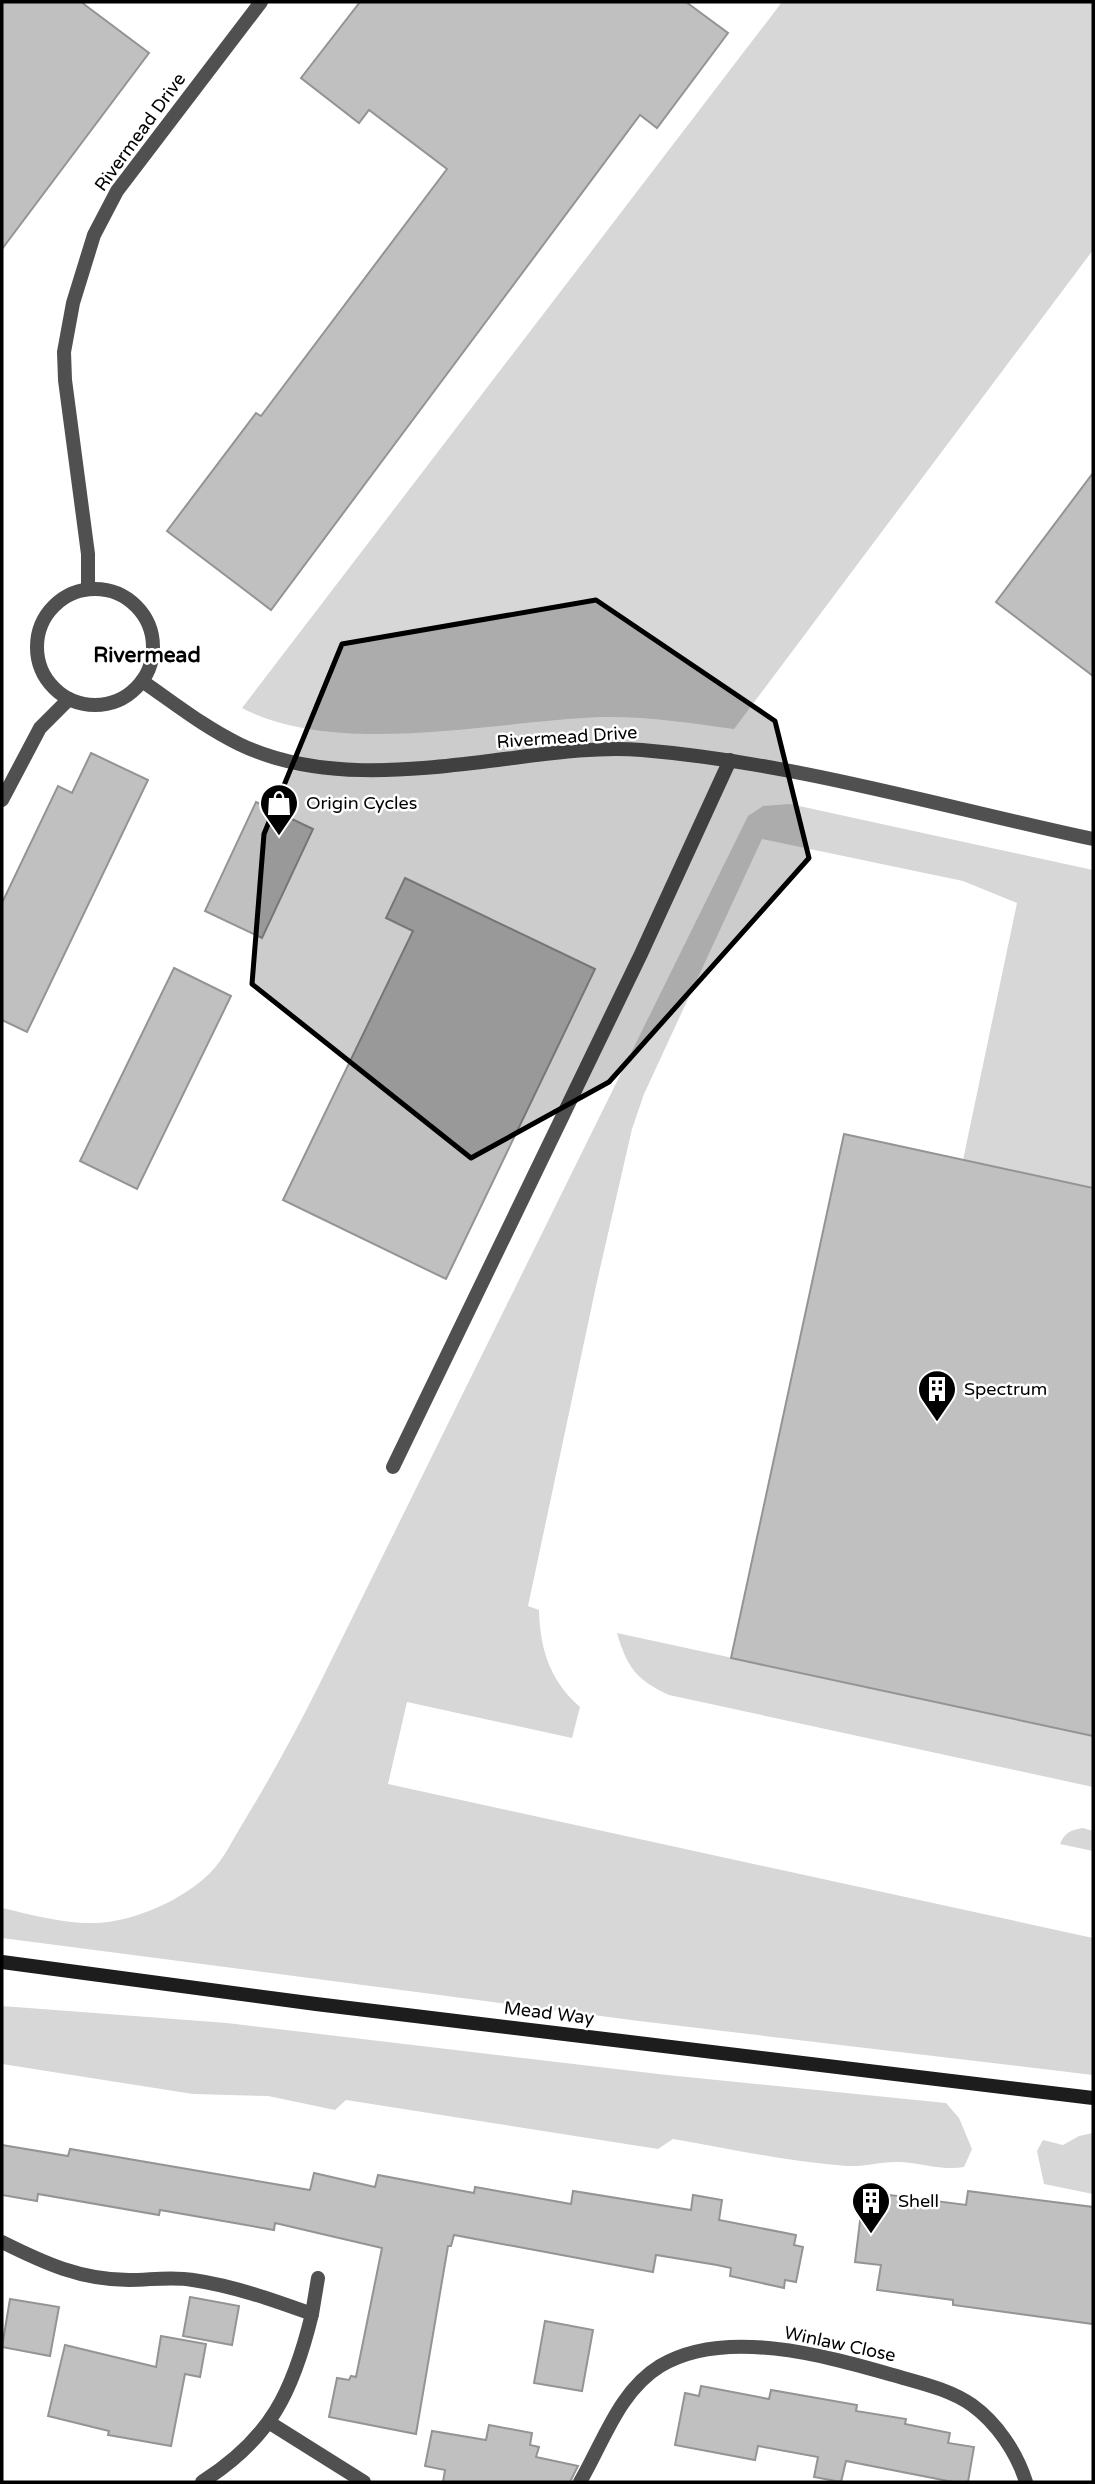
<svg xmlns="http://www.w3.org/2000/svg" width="1095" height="2484" font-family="'Varela Round',sans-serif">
	<rect width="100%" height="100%" fill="#fff"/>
	<g fill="#d7d7d7">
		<path d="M 782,2 L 1093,2 L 1093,250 L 734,729 C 690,723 646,716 601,717 C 495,721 337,758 242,708 Z"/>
		<path d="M 790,804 L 1093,870 L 1093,1188 L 963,1160 L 1017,903 L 963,881 L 762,839 L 644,1094 L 632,1129 L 596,1286 L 528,1606 L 539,1610 C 540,1649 550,1681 580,1707 L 572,1738 L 407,1702 L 388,1784 L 1093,1938 L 1093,2075 L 639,2021 L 2,1938 L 2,1908 C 33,1915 64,1924 96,1923 C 136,1921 183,1900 211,1872 C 224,1859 233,1839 243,1823 C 271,1777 296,1731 320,1683 L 748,816 L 763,806 Z"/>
		<path d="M 617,1633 L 1093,1736 L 1093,1787 L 669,1695 C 636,1680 627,1667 617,1633 Z"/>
		<path d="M 1083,1828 L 1093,1831 L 1093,1851 L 1060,1844 C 1065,1832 1071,1830 1083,1828 Z"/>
		<path d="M 2,2006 L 227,2023 L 667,2075 L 946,2103 L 959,2118 L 972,2149 L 964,2167 C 944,2171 921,2163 900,2162 C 882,2161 865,2167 847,2166 C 789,2162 731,2149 673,2139 L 658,2149 L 346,2100 L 335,2110 L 268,2096 L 193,2094 L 2,2064 Z"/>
		<polygon points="1093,2133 1093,2194 1044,2184 1037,2151 1043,2140 1063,2145 1079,2136"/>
	</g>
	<g fill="#c0c0c0" stroke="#949494" stroke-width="2">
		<polygon points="2,2 81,2 149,53 2,249"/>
		<polygon points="360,2 686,2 728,33 657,128 640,115 271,610 167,531 256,413 261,416 447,169 369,110 359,123 301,78"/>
		<polygon points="1093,473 1093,676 996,602"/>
		<polygon points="91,753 148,780 27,1032 2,1020 2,903 58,786 72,793"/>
		<polygon points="256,802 313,829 262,938 205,911"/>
		<polygon points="405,878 595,969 446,1279 283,1200 413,931 386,918"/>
		<polygon points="174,968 231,996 137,1189 80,1161"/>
		<polygon points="844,1134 1093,1188 1093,1736 731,1658"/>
		<polygon points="2,2145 68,2156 70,2149 310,2190 314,2173 375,2187 378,2175 474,2193 475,2187 571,2204 573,2191 691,2210 693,2195 722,2200 719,2220 796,2235 794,2245 803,2247 796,2282 785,2280 784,2288 730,2276 731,2268 717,2265 656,2255 653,2272 454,2235 451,2246 448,2246 416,2434 329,2417 337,2378 349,2380 351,2376 356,2377 382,2248 275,2223 274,2230 160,2210 159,2215 38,2194 37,2201 2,2195"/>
		<polygon points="968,2191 1093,2207 1093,2324 953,2305 953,2300 877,2290 881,2265 855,2262 862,2205 888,2208 890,2195 966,2205"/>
		<polygon points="190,2297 239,2306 232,2345 183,2336"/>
		<polygon points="10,2299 59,2307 50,2356 2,2347"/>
		<polygon points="545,2321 593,2330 582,2391 534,2383"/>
		<polygon points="161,2336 206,2344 200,2377 185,2374 171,2446 108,2435 109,2431 48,2416 65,2345 156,2367"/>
		<polygon points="701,2386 769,2399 771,2390 857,2405 856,2411 906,2419 905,2424 950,2433 948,2443 974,2447 968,2482 953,2482 846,2461 841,2482 814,2477 818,2457 758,2446 755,2460 675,2445 685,2393 699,2396"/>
		<polygon points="489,2425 532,2433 530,2445 539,2447 536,2457 578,2466 570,2482 443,2482 445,2470 425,2466 432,2431 486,2440"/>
	</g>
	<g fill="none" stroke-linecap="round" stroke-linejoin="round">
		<g stroke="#505050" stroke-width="14">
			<polyline points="88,589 88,554 65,380 64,352 73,303 94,235 117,191 261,2"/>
			<circle cx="95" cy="647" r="58"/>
			<path d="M 142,681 C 174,703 204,727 239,744 C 315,781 408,771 489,761 C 539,755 592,746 642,750 C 796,763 943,807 1093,839"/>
			<polyline points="2,800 40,728 69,699"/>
			<polyline points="393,1467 641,954 730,760"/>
			<path d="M 2,2242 C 44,2263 81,2280 129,2280 C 150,2280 172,2276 193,2280 C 234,2286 273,2300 312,2314 C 293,2392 271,2438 202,2482"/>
			<polyline points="312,2314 318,2278"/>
			<polyline points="270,2423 364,2482"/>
			<path d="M 580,2482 C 603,2443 619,2391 660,2366 C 725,2327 826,2356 893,2375 C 920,2383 949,2389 972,2405 C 997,2423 1017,2453 1026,2482"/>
		</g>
		<polyline stroke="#1d1d1d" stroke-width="14" points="2,1962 316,2004 1093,2098"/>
	</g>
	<path fill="#000" fill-opacity="0.2" stroke="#000" stroke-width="5" stroke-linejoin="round" d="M 596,600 L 775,721 L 809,858 L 609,1082 L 471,1158 L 252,984 L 264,834 L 342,644 Z"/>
	<defs>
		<symbol id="shop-pin" viewBox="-11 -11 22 30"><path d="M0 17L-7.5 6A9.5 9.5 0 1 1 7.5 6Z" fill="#000" stroke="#fff"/><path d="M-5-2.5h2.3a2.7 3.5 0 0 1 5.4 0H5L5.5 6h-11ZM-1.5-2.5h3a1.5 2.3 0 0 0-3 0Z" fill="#fff"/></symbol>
		<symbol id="building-pin" viewBox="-11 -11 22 30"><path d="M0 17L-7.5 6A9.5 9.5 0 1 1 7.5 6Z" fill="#000" stroke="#fff"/><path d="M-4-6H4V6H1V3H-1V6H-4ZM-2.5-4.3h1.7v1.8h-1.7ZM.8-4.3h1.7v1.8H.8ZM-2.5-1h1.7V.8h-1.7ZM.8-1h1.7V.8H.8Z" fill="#fff"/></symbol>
	</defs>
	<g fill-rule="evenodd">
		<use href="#shop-pin" x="257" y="781" width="44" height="60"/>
		<use href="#building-pin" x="915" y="1367" width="44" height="60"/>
		<use href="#building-pin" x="849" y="2179" width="44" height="60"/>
	</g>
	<g text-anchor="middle" stroke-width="5" stroke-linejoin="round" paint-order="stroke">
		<g font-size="18" fill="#000" stroke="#fff">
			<text transform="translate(140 132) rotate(-54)" y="6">Rivermead Drive</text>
			<text transform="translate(567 737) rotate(-4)" y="6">Rivermead Drive</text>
			<text transform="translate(549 2013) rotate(7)" y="6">Mead Way</text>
			<text transform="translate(840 2344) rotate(12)" y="6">Winlaw Close</text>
		</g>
		<g font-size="18" fill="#000" stroke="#fff" text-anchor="start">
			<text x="306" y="809">Origin Cycles</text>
			<text x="964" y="1395">Spectrum</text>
			<text x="898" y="2207">Shell</text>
		</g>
		<g font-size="21" font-weight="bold" fill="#000" stroke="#fff">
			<text x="147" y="662">Rivermead</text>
		</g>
	</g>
	<rect width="1095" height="2484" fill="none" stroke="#000000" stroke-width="7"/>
</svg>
